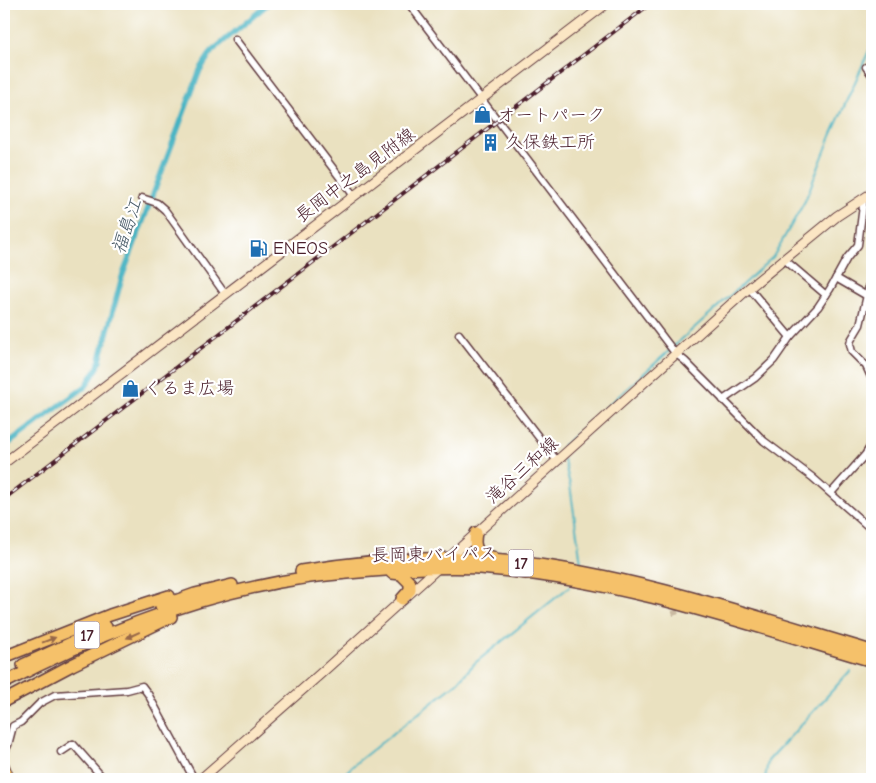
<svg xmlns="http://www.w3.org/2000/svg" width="876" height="783" font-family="'Comic Neue','Klee One',sans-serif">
	<rect width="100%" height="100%" fill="#fff"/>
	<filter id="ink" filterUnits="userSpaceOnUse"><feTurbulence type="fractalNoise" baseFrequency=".02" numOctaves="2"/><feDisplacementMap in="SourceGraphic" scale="10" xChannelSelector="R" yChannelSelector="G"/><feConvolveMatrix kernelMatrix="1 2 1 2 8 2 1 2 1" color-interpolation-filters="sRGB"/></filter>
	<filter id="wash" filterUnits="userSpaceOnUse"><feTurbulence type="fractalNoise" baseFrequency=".0096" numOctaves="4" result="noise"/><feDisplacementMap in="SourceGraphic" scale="20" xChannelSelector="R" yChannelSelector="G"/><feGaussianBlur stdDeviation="1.12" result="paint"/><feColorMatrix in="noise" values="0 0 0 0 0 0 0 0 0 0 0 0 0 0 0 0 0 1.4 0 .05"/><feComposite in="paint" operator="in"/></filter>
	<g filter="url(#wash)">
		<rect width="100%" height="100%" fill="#eae1c0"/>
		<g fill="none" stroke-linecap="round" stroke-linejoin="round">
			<g stroke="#46b3c2" stroke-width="2">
				<polyline points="673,347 773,257 805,201 831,136 872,44"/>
				<polyline points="562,453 563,446 670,350"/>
				<polyline points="564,460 570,485 581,563"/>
				<polyline points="339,779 357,762 457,683 475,663 569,587"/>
				<polyline points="765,779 768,761 850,671"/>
			</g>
			<polyline stroke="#46b3c2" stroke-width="5.5" points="4,447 86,386 98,367 122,277 200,70 212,51 268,4"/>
		</g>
	</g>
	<g filter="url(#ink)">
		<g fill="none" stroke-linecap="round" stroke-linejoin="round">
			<polyline stroke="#cabaa2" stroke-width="6" stroke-dasharray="6 3" stroke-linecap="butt" points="671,602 676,615"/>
			<defs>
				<g id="minor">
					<polyline points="409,4 675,353 685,361 764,441 812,477 872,530"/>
					<polyline points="235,39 354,196"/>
					<polyline points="866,67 872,75"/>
					<polyline points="142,198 157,203 165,210 225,294"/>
					<polyline points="785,260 826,295"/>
					<polyline points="872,274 860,325 851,340 850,344 852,352 866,366 872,379"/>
					<polyline points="836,278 867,296"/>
					<polyline points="749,288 790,337"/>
					<polyline points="459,334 557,461"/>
					<polyline points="723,400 755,378 774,360 790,337 818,307 830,289 847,258 858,245 864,198"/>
					<polyline points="831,493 865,455 872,444"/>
					<polyline points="61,752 73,744 104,779"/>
					<polyline points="4,753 8,745 13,726 21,722 40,703 55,695 127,690 142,686 148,694 194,779"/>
				</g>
				<g id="secondary">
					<polyline points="4,463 606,4"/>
					<polyline points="201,779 319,675 749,288 837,216 872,193"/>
				</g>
				<polyline id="primary" points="4,766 9,779"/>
				<g id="trunk">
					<path d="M 476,533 C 473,547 477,556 492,557"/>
					<path d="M 301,571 C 371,559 445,555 516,562 C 638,576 756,617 872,651"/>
					<polyline points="392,573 401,574 410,583 410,590 402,599"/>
					<polyline points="161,606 195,594 232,585"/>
					<polyline points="4,657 110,615 169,596"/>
					<polyline points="23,665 106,627"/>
					<path d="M 4,683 C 99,633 202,592 310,577 C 340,573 370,571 400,569 C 430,568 460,566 490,569 C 621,580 747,624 872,661"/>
					<polyline points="4,701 72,665 171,617"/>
				</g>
			</defs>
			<use href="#minor" stroke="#623c41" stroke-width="9"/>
			<use href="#secondary" stroke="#623c41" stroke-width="11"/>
			<use href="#primary" stroke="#623c41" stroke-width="12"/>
			<use href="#trunk" stroke="#623c41" stroke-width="14"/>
			<use href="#minor" stroke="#fff" stroke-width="6"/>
			<use href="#secondary" stroke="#fbe6c4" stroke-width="9"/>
			<use href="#primary" stroke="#f5c16b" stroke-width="10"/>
			<use href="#trunk" stroke="#f5c16b" stroke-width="11"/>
			<defs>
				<polyline id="rail" points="4,499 650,4"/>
			</defs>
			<use href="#rail" stroke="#4a1f2b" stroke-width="4"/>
			<use href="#rail" stroke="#fff" stroke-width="2" stroke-dasharray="5.5" stroke-linecap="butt"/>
		</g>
		<defs><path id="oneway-solid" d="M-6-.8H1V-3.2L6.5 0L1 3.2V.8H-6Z" transform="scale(1.25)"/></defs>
		<g fill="#976848">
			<use href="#oneway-solid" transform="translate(133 635) rotate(155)"/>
			<use href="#oneway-solid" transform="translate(49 640) rotate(-21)"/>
		</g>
	</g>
	<defs>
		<symbol id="shop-bare" viewBox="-9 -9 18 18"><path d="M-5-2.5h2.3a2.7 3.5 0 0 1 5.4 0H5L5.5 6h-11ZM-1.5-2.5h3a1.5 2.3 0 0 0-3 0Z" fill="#1f6fb2" stroke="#fff" stroke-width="2.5" paint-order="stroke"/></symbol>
		<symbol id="building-bare" viewBox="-9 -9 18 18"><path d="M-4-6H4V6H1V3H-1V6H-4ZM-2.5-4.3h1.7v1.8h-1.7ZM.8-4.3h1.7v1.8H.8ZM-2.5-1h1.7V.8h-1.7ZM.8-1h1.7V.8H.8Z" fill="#1f6fb2" stroke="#fff" stroke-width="2.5" paint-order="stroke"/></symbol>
		<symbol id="fuel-bare" viewBox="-9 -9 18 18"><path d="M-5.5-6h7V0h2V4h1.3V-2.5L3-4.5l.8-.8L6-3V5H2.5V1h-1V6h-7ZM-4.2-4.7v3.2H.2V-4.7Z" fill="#1f6fb2" stroke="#fff" stroke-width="2.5" paint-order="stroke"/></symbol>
	</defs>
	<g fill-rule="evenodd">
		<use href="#shop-bare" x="470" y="102" width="25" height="25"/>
		<use href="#building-bare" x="478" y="130" width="25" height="25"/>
		<use href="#fuel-bare" x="246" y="236" width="25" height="25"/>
		<use href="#shop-bare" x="118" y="376" width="25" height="25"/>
	</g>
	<g text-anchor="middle" stroke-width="4.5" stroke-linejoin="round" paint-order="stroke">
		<g fill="#fff" stroke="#80626b" stroke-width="1">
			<rect x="508.5" y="549.5" width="25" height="27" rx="4"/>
			<rect x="74.5" y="621.5" width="25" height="27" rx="4"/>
		</g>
		<g font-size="16" font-weight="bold" fill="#4a1f2b">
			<text x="521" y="569">17</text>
			<text x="87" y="641">17</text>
		</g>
		<g font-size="18" fill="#4a1f2b" stroke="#fff" text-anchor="start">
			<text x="497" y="121">オートパーク</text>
			<text x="505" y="148">久保鉄工所</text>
			<text x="273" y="254">ENEOS</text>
			<text x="144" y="394">くるま広場</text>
		</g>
		<g font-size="18" fill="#4a1f2b" stroke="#fff">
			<text transform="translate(355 175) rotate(-37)" y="6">長岡中之島見附線</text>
			<text transform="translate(522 470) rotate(-42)" y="6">滝谷三和線</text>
			<text transform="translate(434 554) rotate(-1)" y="6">長岡東バイパス</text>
		</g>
		<g font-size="19" font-style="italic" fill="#485a67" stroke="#fff">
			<text transform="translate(126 226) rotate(-71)" y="7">福島江</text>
		</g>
	</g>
	<rect width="876" height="783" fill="none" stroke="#fff" stroke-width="20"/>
</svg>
